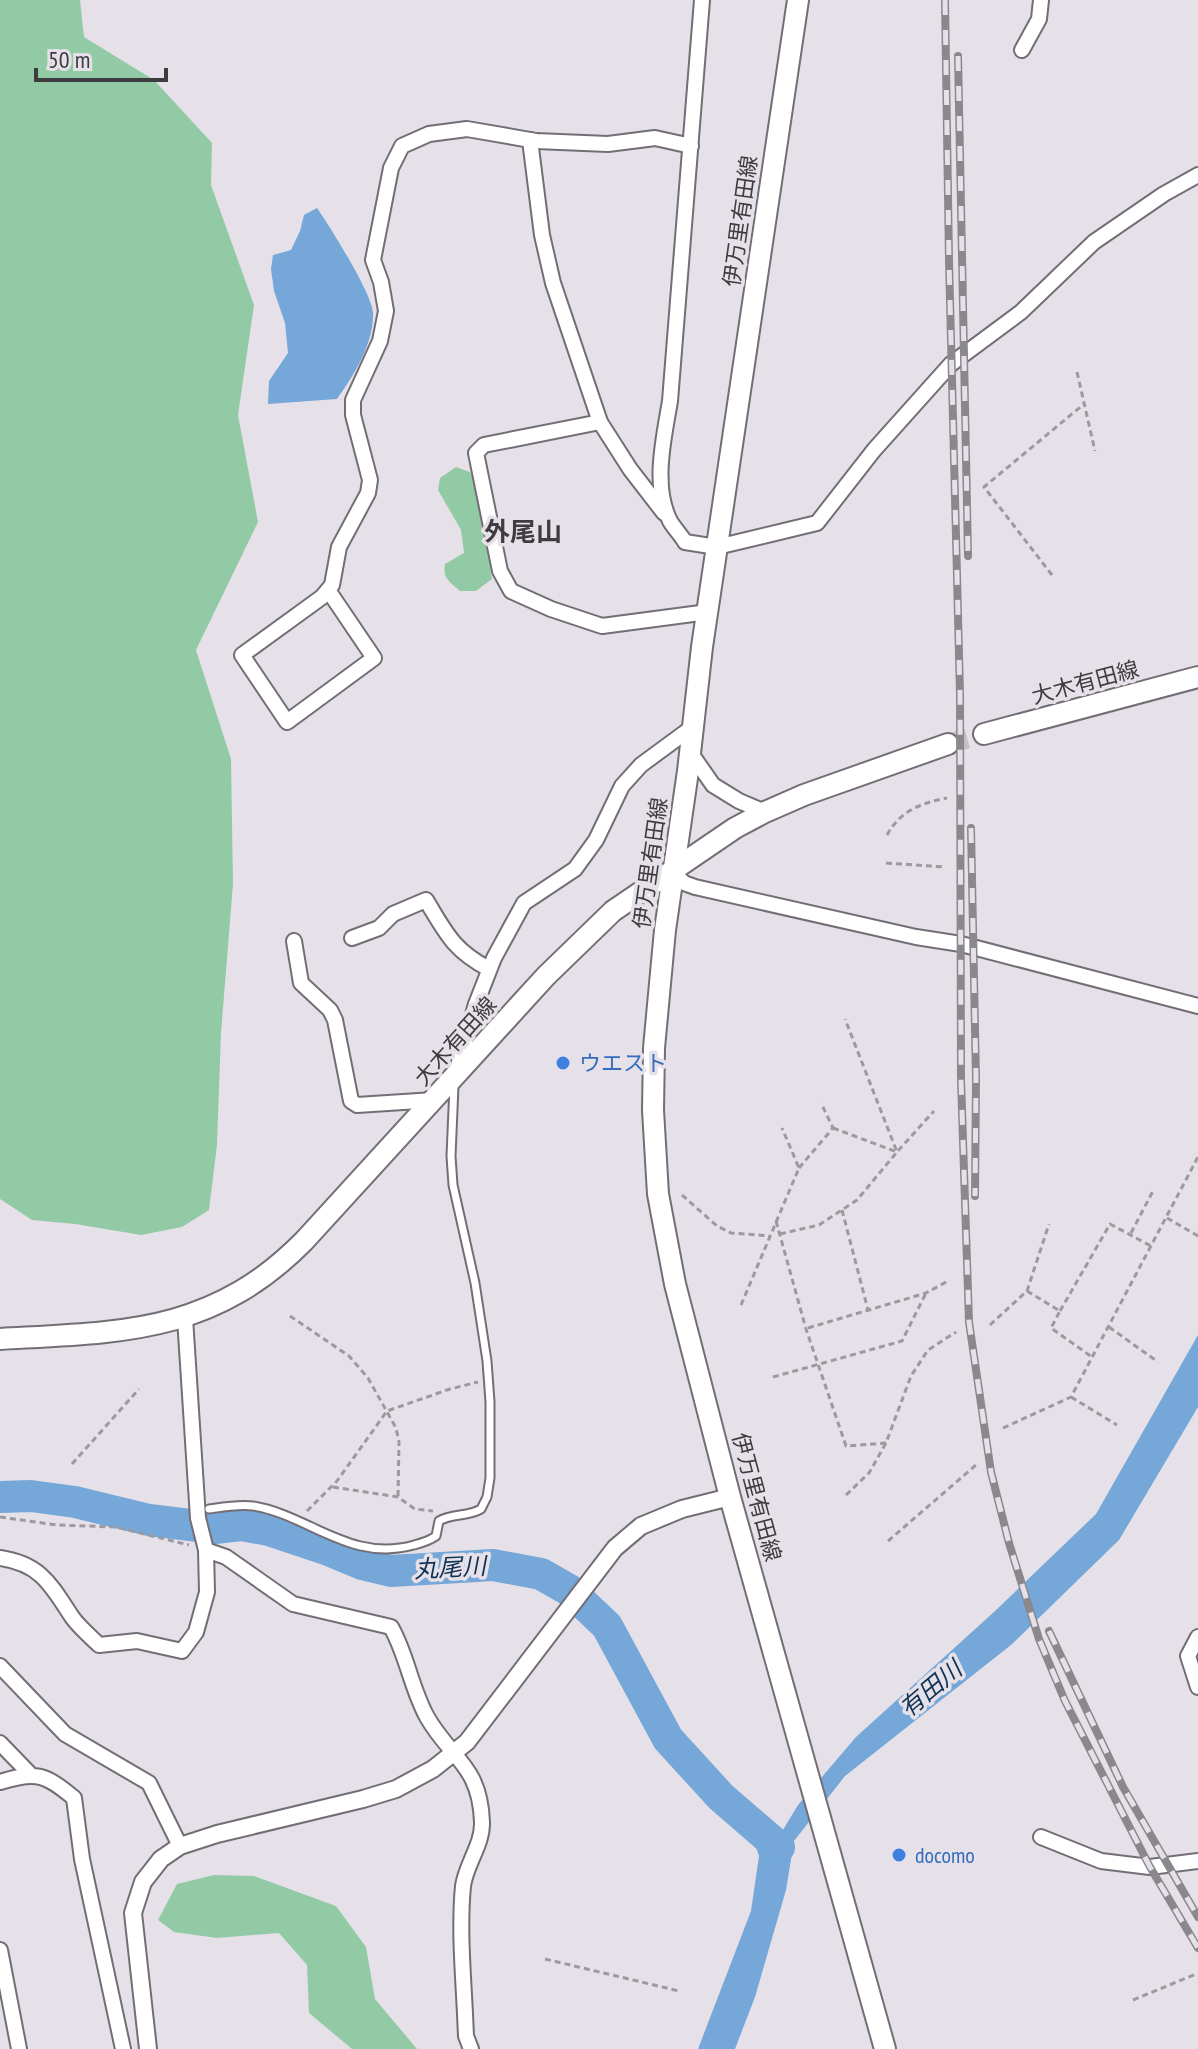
<svg xmlns="http://www.w3.org/2000/svg" width="1198" height="2049" font-family="'PT Sans Narrow','Noto Sans JP',sans-serif">
	<rect width="100%" height="100%" fill="#e6e1e9"/>
	<g fill="#93caa6">
		<polygon points="0,0 80,0 84,37 154,80 212,143 211,185 254,305 238,415 258,522 196,650 231,759 233,884 221,1033 217,1145 209,1210 182,1227 141,1235 75,1224 32,1220 0,1199"/>
		<path d="M 456,467 L 470,472 C 479,493 485,517 488,540 C 490,553 489,565 492,579 L 476,591 L 460,591 C 450,582 442,578 445,564 L 464,553 L 461,530 L 438,490 L 440,478 Z"/>
		<polygon points="214,1875 254,1876 336,1906 366,1947 375,1999 417,2049 352,2049 309,2013 307,1965 279,1933 217,1938 174,1932 158,1920 177,1884"/>
	</g>
	<g fill="#75a7d9">
		<path d="M 317,208 C 329,225 373,295 373,313 C 374,343 354,375 337,399 L 268,404 L 269,381 L 288,353 L 285,323 L 274,291 L 271,269 L 273,255 L 291,250 L 300,231 L 304,215 Z"/>
		<polygon points="1198,1335 1198,1407 1119,1540 1011,1645 845,1776 794,1841 786,1890 755,1997 735,2049 698,2049 751,1911 759,1856 753,1838 768,1835 778,1838 798,1805 856,1737 994,1612 1096,1514"/>
	</g>
	<g fill="none" stroke-linecap="round" stroke-linejoin="round">
		<polyline stroke="#75a7d9" stroke-width="32" points="0,1497 31,1496 75,1502 149,1520 215,1528 241,1525 269,1530 326,1549 362,1564 391,1571 493,1565 541,1574 569,1590 607,1626 668,1739 721,1797 779,1847"/>
		<polyline stroke="#c4c0c7" stroke-width="20" stroke-dasharray="20 10" stroke-linecap="butt" points="948,744 984,734"/>
		<defs>
			<path id="service" d="M 209,1509 C 223,1507 239,1504 253,1506 C 309,1515 350,1563 414,1545 C 422,1543 429,1541 436,1536 L 439,1521 C 452,1513 468,1517 481,1509 L 487,1497 L 490,1478 L 490,1402 L 487,1361 L 475,1283 L 453,1185 L 451,1156 L 454,1086"/>
			<g id="minor">
				<path d="M 702,0 L 670,401 C 664,437 652,486 670,521 C 674,528 681,535 685,542 L 717,547 L 817,523 L 874,450 L 951,364 L 1021,312 L 1094,242 L 1164,194 L 1198,175"/>
				<polyline points="1022,50 1039,19 1041,0"/>
				<polyline points="530,140 542,235 553,283 600,422 630,469 664,513"/>
				<polyline points="600,422 484,445 476,453 500,571 511,591 551,609 602,626 708,612"/>
				<polyline points="328,590 374,658 287,722 242,655 322,597 332,585 339,547 368,493 370,480 353,415 353,400 380,341 386,311 381,282 373,260 391,168 402,146 429,134 467,129 536,141 608,144 655,138 691,146"/>
				<polyline points="690,752 713,785 739,801 765,812"/>
				<polyline points="673,872 684,883 695,887 916,937 961,944 1198,1006"/>
				<path d="M 352,938 L 379,928 L 393,914 L 426,900 C 446,933 453,950 489,969"/>
				<polyline points="294,941 301,983 330,1010 335,1020 351,1101 357,1105 434,1100"/>
				<polyline points="457,1069 476,1004 494,958 524,903 575,869 596,840 622,786 641,765 694,726"/>
				<path d="M 206,1550 L 226,1557 L 293,1604 L 391,1627 C 407,1655 411,1688 427,1717 C 451,1759 480,1765 482,1822 C 483,1844 466,1864 463,1886 C 459,1928 463,1972 465,2014 L 466,2036 L 471,2049"/>
				<path d="M 0,1558 C 41,1564 51,1585 72,1617 C 79,1627 90,1636 99,1645 L 137,1641 L 182,1651 L 196,1632 L 207,1592 L 206,1550 L 198,1518 L 185,1318"/>
				<polyline points="1198,1637 1188,1656 1198,1687"/>
				<polyline points="0,1666 65,1734 149,1783 180,1846"/>
				<polyline points="0,1743 29,1773"/>
				<path d="M 0,1782 C 37,1771 45,1774 74,1798 L 82,1859 L 123,2049"/>
				<polyline points="1041,1837 1101,1861 1150,1867 1198,1861"/>
				<polyline points="0,1950 19,2049"/>
			</g>
			<polyline id="tertiary" points="148,2049 133,1913 143,1882 161,1859 180,1846 217,1834 363,1799 396,1789 433,1769 467,1742 615,1548 641,1526 682,1509 730,1497"/>
			<g id="secondary">
				<polyline points="798,0 702,647 688,771 665,930 654,1048 653,1110 658,1194 675,1284 730,1497 885,2049"/>
				<polyline points="984,734 1198,677"/>
				<path d="M 0,1339 C 122,1332 212,1334 304,1241 L 546,976 L 613,911 L 735,828 L 765,812 L 804,795 L 948,744"/>
			</g>
		</defs>
		<use href="#service" stroke="#736e75" stroke-width="11"/>
		<use href="#minor" stroke="#736e75" stroke-width="18"/>
		<use href="#tertiary" stroke="#736e75" stroke-width="20"/>
		<use href="#secondary" stroke="#736e75" stroke-width="24"/>
		<g stroke="#9d999f" stroke-width="3" stroke-dasharray="6 4" stroke-linecap="butt">
			<polyline points="1077,372 1095,451"/>
			<polyline points="1052,575 984,487 1084,404"/>
			<path d="M 887,835 C 900,811 921,803 947,798"/>
			<polyline points="886,863 945,867"/>
			<polyline points="833,1128 897,1152 934,1111"/>
			<polyline points="799,1168 833,1128 821,1103"/>
			<polyline points="682,1195 717,1226 731,1233 770,1236"/>
			<polyline points="842,1210 868,1310"/>
			<polyline points="1167,1218 1198,1236"/>
			<polyline points="776,1221 806,1329 846,1446 886,1443"/>
			<polyline points="1131,1233 1153,1191"/>
			<polyline points="780,1234 819,1225 857,1200 897,1152 845,1019"/>
			<polyline points="1027,1291 1060,1311 1051,1328 1092,1357"/>
			<polyline points="741,1305 799,1168 782,1128"/>
			<polyline points="1060,1311 1110,1224 1151,1246"/>
			<polyline points="290,1316 349,1356 368,1378 396,1428 399,1442 398,1497"/>
			<polyline points="990,1325 1027,1291 1049,1224"/>
			<polyline points="1109,1327 1158,1362"/>
			<polyline points="808,1328 926,1293 948,1281"/>
			<polyline points="773,1377 902,1341 926,1293"/>
			<polyline points="1071,1397 1117,1425"/>
			<polyline points="1003,1428 1071,1397 1198,1157"/>
			<polyline points="72,1464 139,1389"/>
			<polyline points="333,1487 398,1497 415,1509 433,1511"/>
			<polyline points="846,1495 869,1473 886,1443 911,1376 928,1350 956,1332"/>
			<polyline points="307,1511 337,1481 387,1411 450,1389 478,1382"/>
			<polyline points="0,1517 57,1525 116,1527 189,1545"/>
			<polyline points="888,1541 976,1465"/>
			<polyline points="545,1959 679,1991"/>
			<polyline points="1133,2000 1196,1974"/>
		</g>
		<use href="#service" stroke="#fff" stroke-width="7"/>
		<use href="#minor" stroke="#fff" stroke-width="14"/>
		<use href="#tertiary" stroke="#fff" stroke-width="16"/>
		<use href="#secondary" stroke="#fff" stroke-width="20"/>
		<defs>
			<g id="rail">
				<polyline points="945,0 949,261 960,694 961,1080 969,1322 991,1472 1009,1543 1039,1639 1065,1701 1150,1867 1198,1948"/>
				<polyline points="958,56 968,556"/>
				<polyline points="971,828 976,1079 975,1196"/>
				<polyline points="1049,1631 1123,1787 1198,1917"/>
			</g>
		</defs>
		<use href="#rail" stroke="#8b888d" stroke-width="8"/>
		<use href="#rail" stroke="#e6e1e9" stroke-width="5" stroke-dasharray="15" stroke-linecap="butt"/>
	</g>
	<g fill="#3f7fe0" stroke="#e6e1e9" stroke-width="3">
		<circle cx="563" cy="1063" r="8"/>
		<circle cx="899" cy="1855" r="8"/>
	</g>
	<g text-anchor="middle" stroke-width="7" stroke-linejoin="round" paint-order="stroke">
		<g font-size="22" fill="#3e3c3f" stroke="#e6e1e9">
			<text transform="translate(740 221) rotate(-82)" y="8">伊万里有田線</text>
			<text transform="translate(1085 682) rotate(-15)" y="8">大木有田線</text>
			<text transform="translate(650 863) rotate(-82)" y="8">伊万里有田線</text>
			<text transform="translate(455 1041) rotate(-48)" y="8">大木有田線</text>
			<text transform="translate(757 1497) rotate(75)" y="8">伊万里有田線</text>
		</g>
		<g font-size="22" fill="#366cbe" stroke="#e6e1e9" text-anchor="start">
			<text x="579" y="1071">ウエスト</text>
			<text x="915" y="1863">docomo</text>
		</g>
		<g font-size="24" font-style="italic" fill="#0e3254" stroke="#e6e1e9">
			<text transform="translate(450 1568) rotate(-3)" y="8">丸尾川</text>
			<text transform="translate(931 1689) rotate(-40)" y="8">有田川</text>
		</g>
		<g font-size="26" font-weight="bold" fill="#3e3c3f" stroke="#e6e1e9">
			<text x="523" y="541">外尾山</text>
		</g>
	</g>
	<path d="M36 68v12h130v-12" fill="none" stroke="#3e3c3f" stroke-width="4"/>
	<text x="48" y="68" font-size="24" fill="#3e3c3f" stroke="#e6e1e9" stroke-width="6" paint-order="stroke">50 m</text>
</svg>
